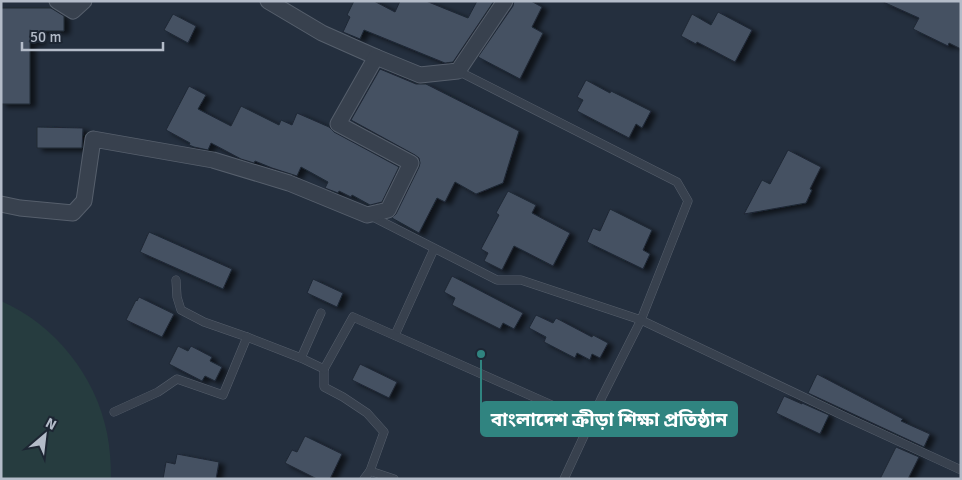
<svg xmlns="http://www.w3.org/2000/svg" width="962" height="480" font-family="Signika,'Noto Sans Bengali',sans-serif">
	<defs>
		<filter id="shadow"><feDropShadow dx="5.5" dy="3" stdDeviation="2.5" flood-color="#0009"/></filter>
	</defs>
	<rect width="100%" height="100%" fill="#242f3e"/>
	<path fill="#263c3f" d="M 1,301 C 54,324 96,376 107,433 C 110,448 111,463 111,479 L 1,479 Z"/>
	<g fill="#455162" stroke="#1f2835" filter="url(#shadow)">
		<polygon points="354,1 374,1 395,12 400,1 426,1 468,18 477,1 494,1 453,62 445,63 364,30 360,39 343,32 350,17 347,15"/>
		<polygon points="514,1 531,1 542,7 532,27 543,33 520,79 478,57 513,6"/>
		<polygon points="881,1 961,1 961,49 949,43 948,46 913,29 919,18"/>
		<polygon points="1,8 51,8 64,16 64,31 40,31 40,42 30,42 30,104 1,104"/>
		<polygon points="718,12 752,30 735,62 697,42 696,44 681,36 692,14 711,25"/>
		<polygon points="173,14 196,26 188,43 164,30"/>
		<polygon points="380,69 416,84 426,84 519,131 503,183 476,194 455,182 445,202 437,198 419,233 392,218 396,214 419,167 420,163 419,158 415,155 351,120"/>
		<polygon points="586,80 610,93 611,91 651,111 642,128 636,124 629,138 577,111 583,100 577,97"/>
		<polygon points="189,86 206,95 198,109 231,126 241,106 279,125 281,120 292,125 297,113 329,127 334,132 399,167 382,202 370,205 352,195 351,197 339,191 338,193 325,188 328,182 301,167 297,176 272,168 255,161 254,163 241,159 211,143 208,150 194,147 189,145 190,143 166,130"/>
		<polygon points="37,127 83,128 82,148 37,148"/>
		<polygon points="788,150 821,167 810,189 812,190 806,203 744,214 762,180 770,184"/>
		<polygon points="508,191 536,205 532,213 570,233 553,266 514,246 502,270 484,261 488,253 481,249 499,215 496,213"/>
		<polygon points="610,209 652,230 643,250 650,254 643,269 587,242 593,228 600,231"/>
		<polygon points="149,232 232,269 223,289 140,252"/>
		<polygon points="452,276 523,313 514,329 503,323 500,329 452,305 455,298 444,292"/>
		<polygon points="313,279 343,293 337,307 307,293"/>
		<polygon points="139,297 174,314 162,337 126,320 136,300 137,301"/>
		<polygon points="536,315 553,323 556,318 592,337 593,335 608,343 600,358 592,354 590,360 577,353 575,358 544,342 546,337 529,328"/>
		<polygon points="178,346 188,351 191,346 212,357 210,361 222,367 215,381 205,376 202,381 169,364"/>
		<polygon points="360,364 397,382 389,398 352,380"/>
		<polygon points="817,374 903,419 901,421 930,434 924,447 808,393"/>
		<polygon points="784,396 802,404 802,403 829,415 820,434 776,413"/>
		<polygon points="305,436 342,454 330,479 317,479 285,463 292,450 297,452"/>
		<polygon points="896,447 919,457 908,479 880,479"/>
		<polygon points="177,454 219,462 216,479 163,479 166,462 175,464"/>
	</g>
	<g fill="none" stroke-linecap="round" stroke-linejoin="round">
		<defs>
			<g id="service">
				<polyline points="458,71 677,182 688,201 641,320 602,397 564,479"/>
				<polyline points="371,216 497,280 521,280 641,320 850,419 961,470"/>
				<polyline points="176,280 177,297 181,310 204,322 247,337 301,358 324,369 324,387 343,397 367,413 384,432 370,471"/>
				<polyline points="395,335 434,249"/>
				<polyline points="301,358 321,313"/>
				<polyline points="324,369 353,317 590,422"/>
				<polyline points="114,412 158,392 177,379 223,395 247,337"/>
				<polyline points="364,479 370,471 394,479"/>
			</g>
			<g id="minor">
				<polyline points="57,1 73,11 84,1"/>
				<polyline points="268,1 322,33 376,57"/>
				<polyline points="1,204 20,208 73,213 84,201 93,139 213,160 289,183 367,215 388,210 411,163 338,124 376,57 420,75 458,71 505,1"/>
			</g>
		</defs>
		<use href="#service" stroke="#565f6c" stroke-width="9"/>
		<use href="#minor" stroke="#565f6c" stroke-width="17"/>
		<use href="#service" stroke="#38414e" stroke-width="8"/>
		<use href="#minor" stroke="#38414e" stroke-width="15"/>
	</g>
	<path fill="none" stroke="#308480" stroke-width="2" d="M481 354L481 419"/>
	<circle fill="#308480" stroke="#1d2633" stroke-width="2" cx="481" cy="354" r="5"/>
	<rect fill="#308480" stroke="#308480" stroke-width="2" x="481" y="402" width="256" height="34" rx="5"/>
	<g font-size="19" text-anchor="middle" font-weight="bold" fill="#fff">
		<text x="609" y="426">বাংলাদেশ ক্রীড়া শিক্ষা প্রতিষ্ঠান</text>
	</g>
	<rect width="962" height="480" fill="none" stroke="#b4bcc9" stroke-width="5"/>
	<g transform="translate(45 435) rotate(28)" stroke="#1d2633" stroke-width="4" paint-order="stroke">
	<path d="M0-4L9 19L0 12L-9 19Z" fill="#b4bcc9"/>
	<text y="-8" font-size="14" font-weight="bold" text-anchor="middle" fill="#b4bcc9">N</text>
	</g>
	<path d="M22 42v8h141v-8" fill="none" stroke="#b4bcc9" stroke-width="2.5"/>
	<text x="30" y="42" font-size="15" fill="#b4bcc9" stroke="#1d2633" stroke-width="4" paint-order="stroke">50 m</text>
</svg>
